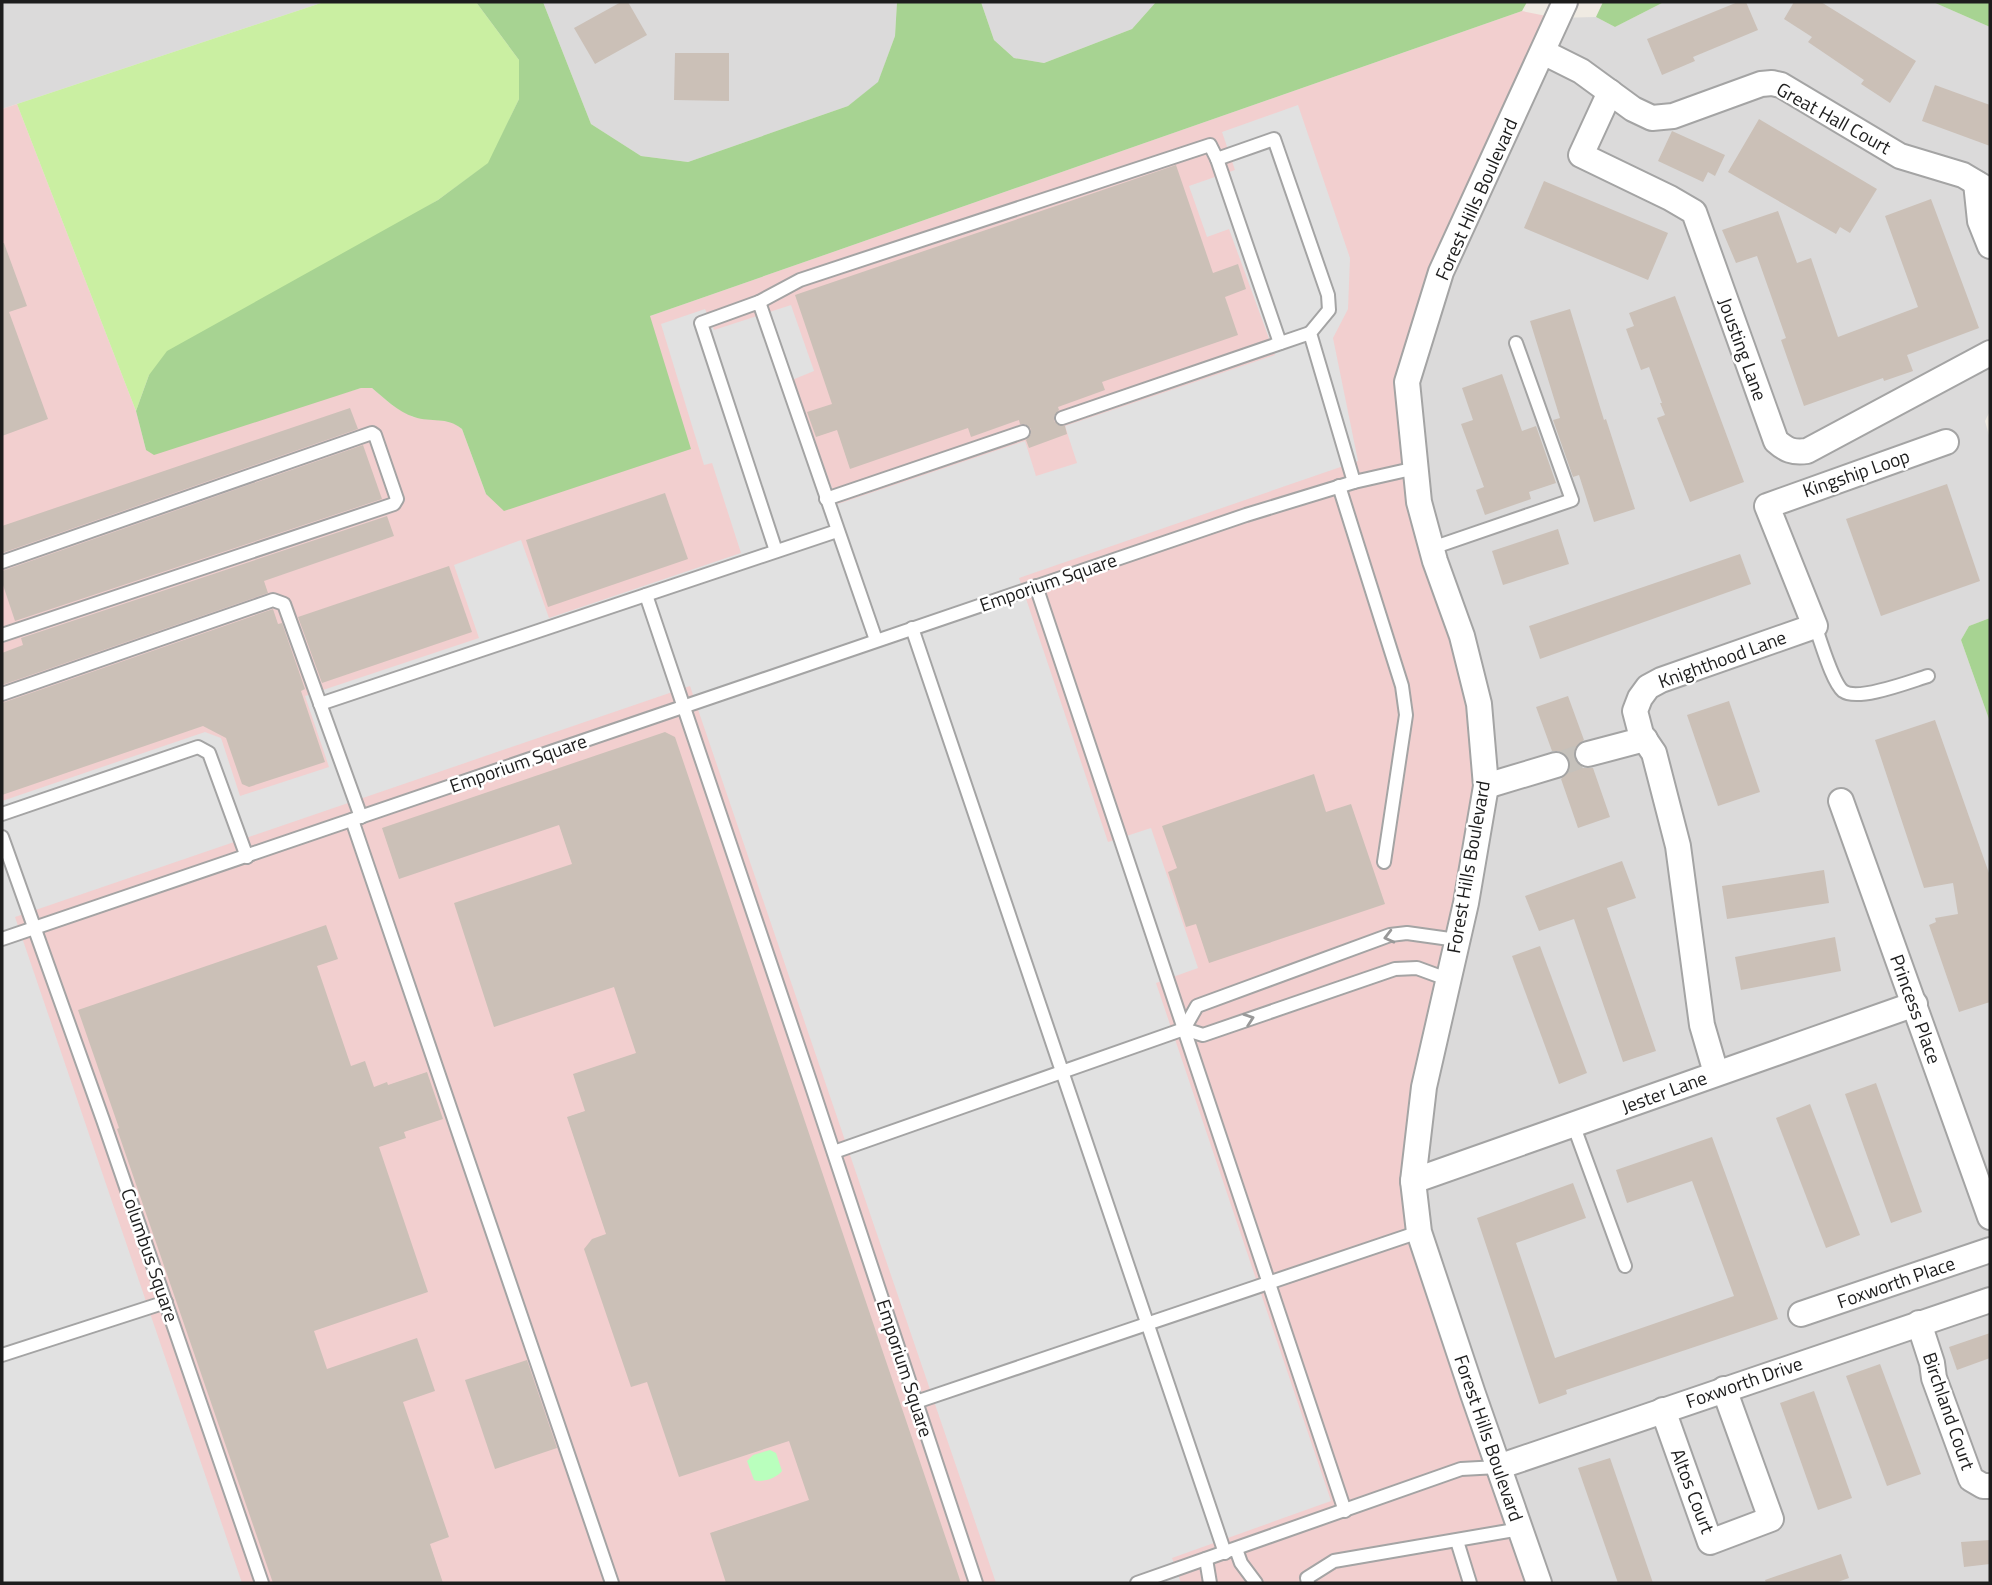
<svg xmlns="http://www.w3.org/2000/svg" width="1992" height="1585" font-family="'Titillium Web',sans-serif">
	<rect width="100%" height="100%" fill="#efeae2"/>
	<g fill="#dbdada">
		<polygon points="2,2 324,2 2,109"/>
		<polygon points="543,2 897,2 895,36 878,83 848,106 688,162 641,156 591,124"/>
		<polygon points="981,2 1156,2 1132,29 1044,63 1014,58 994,40"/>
		<polygon points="1664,2 1933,2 1990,27 1990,411 1985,421 1990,439 1990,618 1969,626 1961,640 1990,722 1990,1583 1540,1583 1418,1187 1423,529 1409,377 1556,18 1596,17 1615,27"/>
	</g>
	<polygon fill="#f2cfcf" points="1522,11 1556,18 1424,303 1408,451 1457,631 1485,811 1418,1187 1540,1583 2,1583 2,109 17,104 136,411 146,450 361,388 372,388 392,405 413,417 453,422 462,429 486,494 650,316"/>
	<polygon fill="#caefa2" points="324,2 476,2 519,60 519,99 489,163 438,200 149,375 136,411 17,104"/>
	<g fill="#a7d392">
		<path d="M 476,2 L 543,2 L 591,124 L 641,156 L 688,162 L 848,106 L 878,82 L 895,36 L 897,2 L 981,2 L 994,40 L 1014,58 L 1044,63 L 1132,29 L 1156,2 L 1527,2 L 1522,11 L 650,316 L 691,449 L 504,511 L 486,494 L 462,429 C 446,416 432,423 414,417 C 398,412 384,398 372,388 L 361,388 L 154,455 L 146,450 L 136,411 L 149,375 L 167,351 L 438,200 L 488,163 L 519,99 L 519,60 Z"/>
		<polygon points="1603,2 1664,2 1615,27 1596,17"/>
		<polygon points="1933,2 1990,2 1990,27"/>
		<polygon points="1990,618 1990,722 1961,640 1969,626"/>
	</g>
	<path fill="#b9ffbd" d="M 770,1450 L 776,1453 L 782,1471 C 777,1478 762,1483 754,1480 L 747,1461 L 753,1455 Z"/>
	<polygon fill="#e1e1e1" points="1298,105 1350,258 1348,309 1333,338 1358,461 1019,578 1108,842 1151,828 1198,968 1156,983 1331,1501 1172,1558 1181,1583 996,1583 690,686 15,917 242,1583 2,1583 2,801 205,732 221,738 240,796 329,767 305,696 479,638 454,565 521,540 549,618 741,553 712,463 704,465 661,324 705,309 714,330 791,305 814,371 792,380 838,504 1025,441 1036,476 1077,463 1065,426 1275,355 1229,229 1207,237 1189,186 1235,170 1222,132"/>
	<g fill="#cbc0b7">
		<polygon points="621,2 628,2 647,35 595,64 574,28"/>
		<polygon points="1738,2 1746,2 1758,30 1693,57 1695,61 1662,75 1647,39"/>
		<polygon points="1794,2 1821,2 1916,61 1890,103 1861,84 1864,80 1808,42 1812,37 1784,19"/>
		<polygon points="675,53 729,53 729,101 674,100"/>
		<polygon points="1935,85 1990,105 1990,146 1922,121"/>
		<polygon points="1759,119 1877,189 1850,233 1840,227 1836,234 1728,172"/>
		<polygon points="1672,131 1725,155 1715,176 1708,172 1703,182 1658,161"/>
		<polygon points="1176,165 1213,273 1238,264 1246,289 1225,297 1238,335 1102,382 1105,390 1058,407 1059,410 1054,416 1054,421 1060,426 1065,426 1067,434 1029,448 1026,440 1031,434 1031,429 1025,424 1020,424 1019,420 971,437 968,428 850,469 837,430 816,437 807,412 832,404 795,295"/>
		<polygon points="1544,181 1668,233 1648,280 1524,228"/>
		<polygon points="1931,199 1979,328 1907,355 1913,371 1884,381 1883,378 1804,406 1781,340 1786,338 1757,256 1736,263 1722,230 1778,211 1797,263 1811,258 1838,337 1918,307 1885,216"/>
		<polygon points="2,243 4,243 27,306 9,312 48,419 2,436"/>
		<polygon points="1675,296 1744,482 1690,502 1657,418 1665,415 1660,403 1662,403 1649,367 1641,370 1626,329 1634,326 1629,313"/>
		<polygon points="1570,309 1604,420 1606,419 1635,509 1594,522 1579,475 1573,477 1553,420 1560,418 1530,321"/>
		<polygon points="1502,374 1522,431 1536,426 1556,483 1529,492 1531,499 1485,515 1476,490 1484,487 1461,424 1473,420 1462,388"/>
		<polygon points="350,408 358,429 2,553 2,526"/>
		<polygon points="363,445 382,499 15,621 2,582 2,571"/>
		<polygon points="1947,484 1980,581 1881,616 1846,519"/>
		<polygon points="665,493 688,559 548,607 526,540"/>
		<polygon points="387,516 394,536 264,581 268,593 2,685 2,653 23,645 21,638"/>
		<polygon points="1558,529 1569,564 1503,585 1492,551"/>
		<polygon points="1740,554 1751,584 1540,659 1529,626"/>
		<polygon points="449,566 472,632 322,683 298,617"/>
		<polygon points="273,609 278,624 282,623 305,689 301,691 325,762 249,787 242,784 226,738 203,726 2,795 2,703"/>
		<polygon points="1568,696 1584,740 1574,749 1574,758 1583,768 1593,768 1610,817 1578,828 1561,779 1570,769 1570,760 1560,751 1552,751 1536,707"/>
		<polygon points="1729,701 1760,792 1718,806 1687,715"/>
		<polygon points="1935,720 1990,876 1990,1002 1959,1012 1929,925 1936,922 1935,918 1958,914 1953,883 1924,888 1875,740"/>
		<polygon points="665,732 675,737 961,1583 726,1583 710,1533 809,1500 789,1441 679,1477 647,1382 631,1387 584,1249 592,1239 606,1234 567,1117 585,1111 573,1074 636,1053 614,987 494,1027 454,903 572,864 559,825 399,879 382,828"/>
		<polygon points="1314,774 1326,812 1351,804 1385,904 1209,963 1196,924 1186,927 1168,872 1177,868 1162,826"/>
		<polygon points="1622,861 1636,898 1607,908 1656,1051 1623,1062 1574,919 1539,931 1525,896"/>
		<polygon points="1824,870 1829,903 1727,919 1722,886"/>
		<polygon points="326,925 338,959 317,966 351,1066 365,1061 374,1087 387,1082 388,1085 427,1072 443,1119 404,1132 406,1138 379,1147 428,1292 314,1331 327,1369 417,1338 435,1391 403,1402 449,1537 430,1544 443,1583 273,1583 117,1129 119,1128 78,1010"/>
		<polygon points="1835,937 1841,971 1741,990 1735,957"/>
		<polygon points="1540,946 1587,1073 1559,1084 1512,956"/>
		<polygon points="1876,1083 1922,1212 1891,1223 1845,1094"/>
		<polygon points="1810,1104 1860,1235 1826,1248 1776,1118"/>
		<polygon points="1712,1137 1778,1319 1566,1390 1567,1394 1539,1404 1477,1218 1573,1183 1586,1218 1516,1243 1555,1358 1734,1296 1692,1181 1627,1203 1616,1170"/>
		<polygon points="1990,1333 1990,1358 1957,1370 1949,1347"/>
		<polygon points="527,1360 557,1448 495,1469 465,1380"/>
		<polygon points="1880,1364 1921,1474 1887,1486 1846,1376"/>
		<polygon points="1814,1391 1852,1498 1818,1510 1780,1403"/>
		<polygon points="1610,1458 1653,1583 1618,1583 1578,1468"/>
		<polygon points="1990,1540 1990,1564 1964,1567 1961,1542"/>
		<polygon points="1841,1554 1849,1578 1835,1583 1766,1583 1765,1580"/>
	</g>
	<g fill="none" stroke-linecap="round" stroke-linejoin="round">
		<polyline stroke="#c5c1bb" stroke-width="24" stroke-dasharray="24 12" stroke-linecap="butt" points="1556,765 1588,754"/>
		<defs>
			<g id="lane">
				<polyline points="759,302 800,280 1210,145 1217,159"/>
				<polyline points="1280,343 1217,159 1274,139 1328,295 1329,310 1310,333 1354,482"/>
				<polyline points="1062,418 1310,333"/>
				<polyline points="1339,486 1402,686 1406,715 1384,862"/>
				<polyline points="826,499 1023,432"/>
				<polyline points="1432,548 1572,500 1516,343"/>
				<polyline points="776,551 701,323 759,302 876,640"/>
				<polyline points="2,562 372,433 375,435 397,499 394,504 2,635"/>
				<polyline points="1036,586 1345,1511"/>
				<polyline points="646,595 811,1084 976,1583"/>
				<path d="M 1815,626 C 1821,641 1832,682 1843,691 C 1858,702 1911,681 1928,676"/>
				<polyline points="912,628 1225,1553"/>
				<polyline points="2,694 273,600 284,604 361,817"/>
				<polyline points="320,704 837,531"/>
				<polyline points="2,814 198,747 209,753 247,857"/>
				<polyline points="352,820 612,1583"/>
				<polyline points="2,837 103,1120 262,1583"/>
				<polyline points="2,939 1246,515 1354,482 1416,468"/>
				<polyline points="1184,1029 1197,1006 1390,935 1407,933 1457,940"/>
				<polyline points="1573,1124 1625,1266"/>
				<polyline points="834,1152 1184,1029 1203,1035 1395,969 1417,968 1447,979"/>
				<polyline points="2,1355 166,1302"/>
				<polyline points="916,1402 1419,1232"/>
				<polyline points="1457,1541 1470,1583"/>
				<polyline points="1236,1549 1241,1563 1256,1583"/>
				<polyline points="1206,1559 1210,1583"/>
				<polyline points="1137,1583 1461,1469 1498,1467"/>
				<polyline points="1308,1583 1307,1578 1334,1561 1520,1529"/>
			</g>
			<g id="street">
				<polyline points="1543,52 1581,71 1633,109 1652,118 1673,116 1761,84 1772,83 1781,85 1900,156 1963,175 1990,191"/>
				<path d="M 1610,92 L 1581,155 L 1670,198 L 1694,212 L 1776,441 C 1786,450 1793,453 1807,451 L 1990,353"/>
				<polyline points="1976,183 1980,221 1990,246"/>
				<polyline points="1588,754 1645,739"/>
				<polyline points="1486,786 1556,765"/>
				<polyline points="1841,801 1990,1217"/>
				<polyline points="1716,1073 1702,1025 1678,846 1654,753 1641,734 1635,711 1640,698 1648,687 1661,680 1815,626 1767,506 1946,442"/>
				<polyline points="1413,1181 1915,1004"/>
				<polyline points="1801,1314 1990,1250"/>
				<polyline points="1919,1323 1932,1363 1934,1378 1971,1479 1983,1486 1990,1486"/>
				<polyline points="1663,1410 1710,1542 1771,1519 1724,1389"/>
				<polyline points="1498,1467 1990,1300"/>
				<polyline points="1539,1583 1473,1394 1419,1232 1413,1181 1424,1087 1466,903 1486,786 1479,704 1462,636 1435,561 1419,502 1407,382 1441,272 1565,2"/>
			</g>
		</defs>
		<use href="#lane" stroke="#a4a4a4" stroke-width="16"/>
		<use href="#street" stroke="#a4a4a4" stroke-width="28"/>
		<use href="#lane" stroke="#fff" stroke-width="12"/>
		<use href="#street" stroke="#fff" stroke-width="24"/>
	</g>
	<defs><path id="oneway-chevron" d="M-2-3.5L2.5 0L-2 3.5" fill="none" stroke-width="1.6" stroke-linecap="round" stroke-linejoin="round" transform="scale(1.75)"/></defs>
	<g stroke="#999">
		<use href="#oneway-chevron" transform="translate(1389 937) rotate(166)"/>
		<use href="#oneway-chevron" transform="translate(1249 1019) rotate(-19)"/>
	</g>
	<g text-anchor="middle" stroke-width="5" stroke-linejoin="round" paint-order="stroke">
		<g font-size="19" fill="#1d1d1d" stroke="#fff">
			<text transform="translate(1834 118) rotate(29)" y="7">Great Hall Court</text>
			<text transform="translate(1476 199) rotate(-66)" y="7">Forest Hills Boulevard</text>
			<text transform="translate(1743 349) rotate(70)" y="7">Jousting Lane</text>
			<text transform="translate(1856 473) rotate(-19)" y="7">Kingship Loop</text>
			<text transform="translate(1048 582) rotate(-19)" y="7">Emporium Square</text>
			<text transform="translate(1722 659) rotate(-20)" y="7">Knighthood Lane</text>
			<text transform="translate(518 763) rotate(-19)" y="7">Emporium Square</text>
			<text transform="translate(1468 867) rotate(-80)" y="7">Forest Hills Boulevard</text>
			<text transform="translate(1916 1009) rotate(70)" y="7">Princess Place</text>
			<text transform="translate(1664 1092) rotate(-20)" y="7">Jester Lane</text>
			<text transform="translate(150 1255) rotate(71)" y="7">Columbus Square</text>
			<text transform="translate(1896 1282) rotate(-19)" y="7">Foxworth Place</text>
			<text transform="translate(905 1368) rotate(72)" y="7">Emporium Square</text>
			<text transform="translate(1744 1382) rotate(-19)" y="7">Foxworth Drive</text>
			<text transform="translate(1949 1411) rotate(71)" y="7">Birchland Court</text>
			<text transform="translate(1489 1438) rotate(71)" y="7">Forest Hills Boulevard</text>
			<text transform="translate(1693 1491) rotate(69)" y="7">Altos Court</text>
		</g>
	</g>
	<rect width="1992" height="1585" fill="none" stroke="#1d1d1d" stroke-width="7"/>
</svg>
